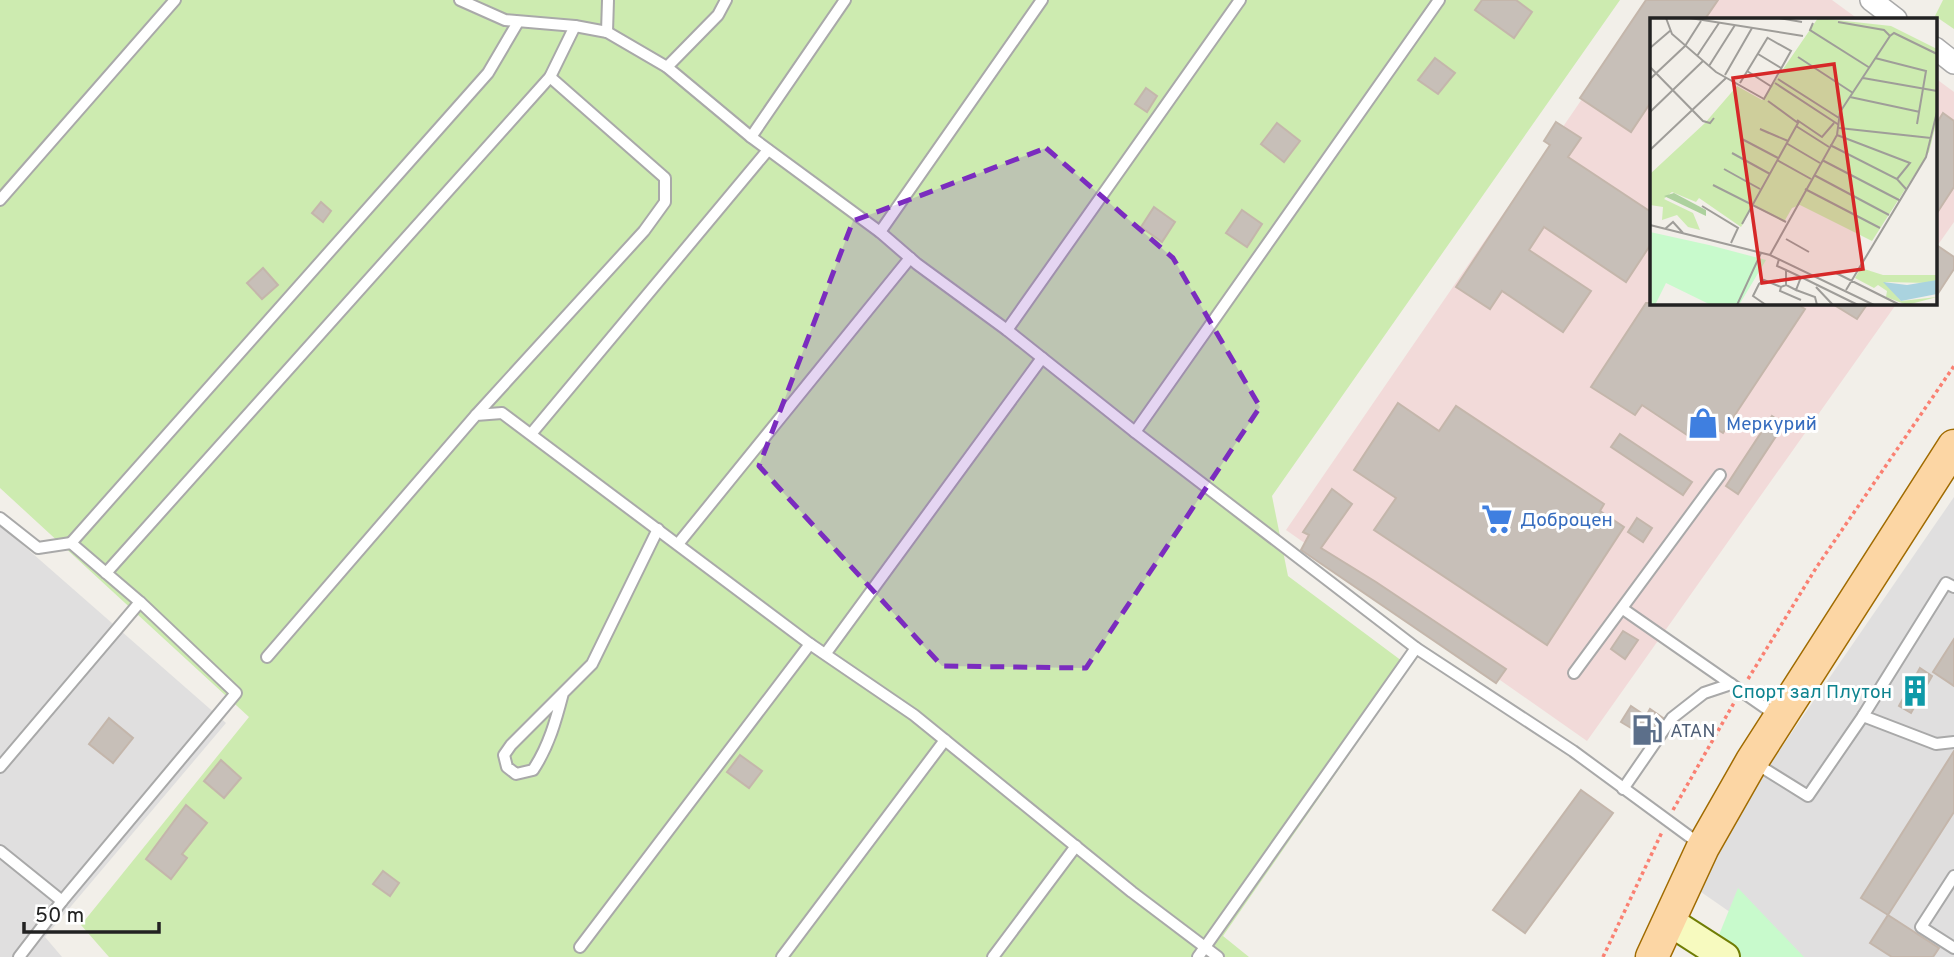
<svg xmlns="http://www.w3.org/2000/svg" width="1954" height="957" font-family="Overpass,sans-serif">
	<rect width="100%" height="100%" fill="#f2efe9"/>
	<g fill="#e0dfdf">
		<polygon points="1954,497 1954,957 1795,957 1688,883"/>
		<polygon points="0,525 226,723 45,937 62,957 0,957"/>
	</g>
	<g fill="#f2dad9">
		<polygon points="1650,0 1832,0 1858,19 1651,19 1651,303 1897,303 1587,741 1286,530"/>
		<polygon points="1935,78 1954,92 1954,222 1935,249"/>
	</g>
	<g fill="#cdebb0">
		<polygon points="0,0 1620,0 1272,496 1288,576 1410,667 1223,936 1249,957 109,957 81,925 249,717 0,488"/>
		<polygon points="1943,0 1954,0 1954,29 1935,16"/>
	</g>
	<polygon fill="#c8facc" points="1738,888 1804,957 1710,957"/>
	<g fill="#c7bfb8" stroke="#c4b6ab" stroke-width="2">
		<polygon points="1482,0 1516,0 1532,12 1514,38 1475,10"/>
		<polygon points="1646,0 1718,0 1705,19 1651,19 1651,102 1631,132 1580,98"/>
		<polygon points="1435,58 1455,73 1438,94 1418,80"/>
		<polygon points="1146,88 1157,96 1147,112 1135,104"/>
		<polygon points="1943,113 1954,121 1954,187 1935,216 1935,126"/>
		<polygon points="1556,122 1581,138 1568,157 1651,212 1651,244 1626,282 1544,227 1529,250 1591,291 1563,332 1502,291 1490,309 1456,287 1550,145 1544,141"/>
		<polygon points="1277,123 1300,141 1284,162 1261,144"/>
		<polygon points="321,202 331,211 323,222 312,213"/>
		<polygon points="1154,207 1175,222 1162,242 1141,227"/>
		<polygon points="1242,210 1262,224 1247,247 1226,233"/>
		<polygon points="1935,244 1954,257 1954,269 1935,298"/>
		<polygon points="263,268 278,285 262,299 247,283"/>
		<polygon points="1646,303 1795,303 1805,309 1723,433 1702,420 1690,437 1642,405 1635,415 1591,387"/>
		<polygon points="1831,303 1868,303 1857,319"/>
		<polygon points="1398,403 1439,431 1456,406 1604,504 1600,511 1624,527 1547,645 1374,530 1396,498 1354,470"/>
		<polygon points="1772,416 1784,424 1738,494 1726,486"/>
		<polygon points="1620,434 1692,482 1683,495 1611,447"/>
		<polygon points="1332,489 1352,504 1321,548 1376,582 1506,669 1496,683 1301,550 1309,535 1303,532"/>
		<polygon points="1637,518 1652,528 1643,542 1628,532"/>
		<polygon points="1623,631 1638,640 1625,659 1611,649"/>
		<polygon points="1954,639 1954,686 1933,672"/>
		<polygon points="1920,668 1932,676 1911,713 1899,706"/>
		<polygon points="1631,706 1646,716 1650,709 1663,718 1643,746 1632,738 1636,731 1621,722"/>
		<polygon points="109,718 133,738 113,763 89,744"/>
		<polygon points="1954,751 1954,812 1888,915 1861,898"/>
		<polygon points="740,755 762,771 749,788 727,772"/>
		<polygon points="221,760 241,778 224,798 204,781"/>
		<polygon points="1581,790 1613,813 1525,933 1493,910"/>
		<polygon points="186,805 207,823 182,854 187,858 171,879 146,859"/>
		<polygon points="383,871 399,883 390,896 373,884"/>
		<polygon points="1888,915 1939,948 1933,957 1892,957 1870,943"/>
	</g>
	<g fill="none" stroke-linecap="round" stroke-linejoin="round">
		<defs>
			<g id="service">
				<polyline points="460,0 505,20 575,26 607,32 667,67 751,137 880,232 917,264 1007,330 1135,432 1416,648 1573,751 1701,845"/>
				<polyline points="607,32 608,0"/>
				<polyline points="667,67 718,15 726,0"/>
				<polyline points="751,137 845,0"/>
				<polyline points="0,200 175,0"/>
				<polyline points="880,232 1042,0"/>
				<polyline points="1007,330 1240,0"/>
				<polyline points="476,415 644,231 665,202 665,178 550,77"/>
				<polyline points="1135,432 1439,0"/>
				<polyline points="531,434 768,150"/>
				<polyline points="0,518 38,548 71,543 140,602 236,693 62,901 19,957"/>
				<polyline points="71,543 488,73 518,22"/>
				<polyline points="678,544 910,258"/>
				<polyline points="106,573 550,77 575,26"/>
				<polyline points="1623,609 1777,716"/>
				<polyline points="826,653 1042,358"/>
				<polyline points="267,657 476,415 502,413 810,644 914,715 1132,892 1218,957"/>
				<polyline points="1574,673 1720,475"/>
				<path d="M 563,693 C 556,720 549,746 533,770 L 516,774 L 507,767 L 504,755 L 511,745 L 592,664 L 658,529"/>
				<polyline points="1863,716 1936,744 1954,742"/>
				<polyline points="1755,763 1808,796 1863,716 1946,583 1954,587"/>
				<polyline points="0,767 140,602"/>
				<polyline points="1623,789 1672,718 1704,693 1731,684"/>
				<polyline points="0,851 62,901"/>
				<polyline points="1954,876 1921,927 1954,948"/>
				<polyline points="580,947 810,644"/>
				<polyline points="782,957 945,740"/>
				<polyline points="993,957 1076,846"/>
				<polyline points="1198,957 1416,648"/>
			</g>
			<g id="minor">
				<polyline points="1871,0 1896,19"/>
				<polyline points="1935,48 1954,63"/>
			</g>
			<polyline id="secondary" points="1669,921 1725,957"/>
			<polyline id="primary" points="1652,957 1703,847 1752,761 1954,446"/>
		</defs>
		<use href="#service" stroke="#a9a9a9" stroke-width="14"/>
		<use href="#minor" stroke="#a9a9a9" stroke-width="24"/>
		<use href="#secondary" stroke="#707d05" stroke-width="32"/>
		<use href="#primary" stroke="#a06b00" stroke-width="35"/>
		<g stroke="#fa8072" stroke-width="3.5" stroke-dasharray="3.5 3.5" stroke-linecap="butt">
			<polyline points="1748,679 1816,568 1954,366"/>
			<polyline points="1673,810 1735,701"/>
			<polyline points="1603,957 1662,832"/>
		</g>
		<use href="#service" stroke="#fff" stroke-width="10"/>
		<use href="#minor" stroke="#fff" stroke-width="21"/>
		<use href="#secondary" stroke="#f7fabf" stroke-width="28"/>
		<use href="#primary" stroke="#fcd6a4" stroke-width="32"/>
	</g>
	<path fill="#7b2cbf" fill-opacity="0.2" stroke="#7b2cbf" stroke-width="5" stroke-dasharray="14 9" stroke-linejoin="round" d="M 1046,148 L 1173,258 L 1260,407 L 1086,668 L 942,666 L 759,466 L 853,221 Z"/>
	<defs>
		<symbol id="shop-bare" viewBox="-9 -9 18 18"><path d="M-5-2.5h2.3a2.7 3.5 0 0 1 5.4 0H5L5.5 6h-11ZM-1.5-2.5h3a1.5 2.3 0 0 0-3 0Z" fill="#3f7fe0" stroke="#fff" stroke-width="2.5" paint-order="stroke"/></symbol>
		<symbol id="supermarket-bare" viewBox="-9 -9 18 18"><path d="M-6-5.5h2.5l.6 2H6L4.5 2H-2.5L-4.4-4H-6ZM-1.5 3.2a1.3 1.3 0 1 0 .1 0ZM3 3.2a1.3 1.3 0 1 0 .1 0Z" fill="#3f7fe0" stroke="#fff" stroke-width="2.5" paint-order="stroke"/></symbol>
		<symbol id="building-bare" viewBox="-9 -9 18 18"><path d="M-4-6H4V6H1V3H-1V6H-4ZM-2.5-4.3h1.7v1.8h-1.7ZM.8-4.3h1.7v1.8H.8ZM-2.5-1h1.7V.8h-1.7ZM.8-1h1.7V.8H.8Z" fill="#0f9aa8" stroke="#fff" stroke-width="2.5" paint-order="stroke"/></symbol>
		<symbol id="fuel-bare" viewBox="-9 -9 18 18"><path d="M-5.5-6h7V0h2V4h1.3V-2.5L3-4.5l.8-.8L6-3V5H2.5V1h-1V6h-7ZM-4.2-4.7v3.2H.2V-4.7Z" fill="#5c6f8a" stroke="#fff" stroke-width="2.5" paint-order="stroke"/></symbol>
	</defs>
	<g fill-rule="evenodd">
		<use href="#shop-bare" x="1681" y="401" width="44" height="44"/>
		<use href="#supermarket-bare" x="1475" y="497" width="44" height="44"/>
		<use href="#building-bare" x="1893" y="669" width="44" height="44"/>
		<use href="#fuel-bare" x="1625" y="708" width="44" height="44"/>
	</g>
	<g text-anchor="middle" stroke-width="6" stroke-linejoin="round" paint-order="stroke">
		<g font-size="19" fill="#366cbe" stroke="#fff" text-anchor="start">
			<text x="1726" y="430">Меркурий</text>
			<text x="1520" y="526">Доброцен</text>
		</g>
		<g font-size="19" fill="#0d838f" stroke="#fff" text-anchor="end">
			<text x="1892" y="698">Спорт зал Плутон</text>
		</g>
		<g font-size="19" fill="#4e5e75" stroke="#fff" text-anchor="start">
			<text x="1670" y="737">ATAN</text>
		</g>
	</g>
	<g transform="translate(1650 18)">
		<rect width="287" height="287" fill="#f2efe9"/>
		<path d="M 168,0 L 241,8 L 287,31 L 287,102 L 279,134 L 222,223 L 150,187 L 142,190 L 134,204 L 103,188 L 91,209 L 49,180 L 46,184 L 22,174 L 14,181 L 43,195 L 50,212 L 38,209 L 27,197 L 12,202 L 13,189 L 0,187 L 0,156 L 55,105 L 87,68 L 112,82 ZM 211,250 L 233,257 L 287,257 L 287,262 L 279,265 L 235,264 L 251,283 L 287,279 L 257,287 L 236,279 L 237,273 L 228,267 L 224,270 L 205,260 Z" fill="#cdebb0"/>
		<path d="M 24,175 L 56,192 L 56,198 L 14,178 Z" fill="#add19e"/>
		<path d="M 0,214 L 59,227 L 116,242 L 89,287 L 61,287 L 16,265 L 5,287 L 0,287 Z" fill="#c8facc"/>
		<path d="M 287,262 L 287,276 L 251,283 L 233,264 L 257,267 Z" fill="#aad3df"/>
		<path fill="none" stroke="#9f9d99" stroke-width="2" d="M 16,0 L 22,16 L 66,54 L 114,81 L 141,33 L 118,20M 40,0 L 153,18M 129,0 L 152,4M 188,4 L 234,12 L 240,18M 163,5 L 160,12 L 220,50M 0,30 L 21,12M 108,36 L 131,50M 47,38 L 69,5M 148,39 L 203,75M 225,40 L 276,53 L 267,106M 59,48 L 85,7M 0,49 L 53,103 L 60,105 L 64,100M 97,53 L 122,69M 75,57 L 102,10M 213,60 L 287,73M 0,61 L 35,28 L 51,3M 128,61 L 189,100M 90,65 L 118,19M 125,65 L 189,107M 200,79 L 270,94M 0,94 L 53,43M 147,102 L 172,119 L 184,105M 146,108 L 179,129M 189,110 L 281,120M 119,115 L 110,111 L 138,123M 187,117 L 260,145 L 247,161M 92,121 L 128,140M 136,125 L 170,145M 180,127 L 247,161 L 256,171M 0,132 L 76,60M 82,135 L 120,156M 127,142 L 161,161M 172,142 L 249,182M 74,151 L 110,171M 164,157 L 239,197M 63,167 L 136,204M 155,171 L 230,210M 52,188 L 88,210 L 81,225M 92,206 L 148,105 L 118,83M 0,207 L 120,237 L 224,287M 15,211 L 23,204 L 33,215M 136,221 L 159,234M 120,237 L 187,117 L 190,94 L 240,18 L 244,15 L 287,36M 129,241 L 127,248 L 136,252 L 136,267 L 146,272 L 151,259 L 136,252M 186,255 L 250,287M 151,259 L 208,287M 131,269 L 130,273 L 151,282M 166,269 L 183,287M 146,272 L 165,279 L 167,287M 196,272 L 276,139 L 287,94M 87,287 L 111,235M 116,287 L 103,278 L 109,266 L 114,262 L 131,269 L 136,267"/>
		<path fill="#d62828" fill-opacity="0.15" stroke="#d62828" stroke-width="3.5" d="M 184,46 L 213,251 L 112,265 L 83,60 Z"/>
		<rect width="287" height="287" fill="none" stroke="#222" stroke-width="3.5"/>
	</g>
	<path d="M24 922v10h135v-10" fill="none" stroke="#222222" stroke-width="3.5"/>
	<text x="35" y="922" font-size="21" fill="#222222" stroke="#ffffff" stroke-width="5" paint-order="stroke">50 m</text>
</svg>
